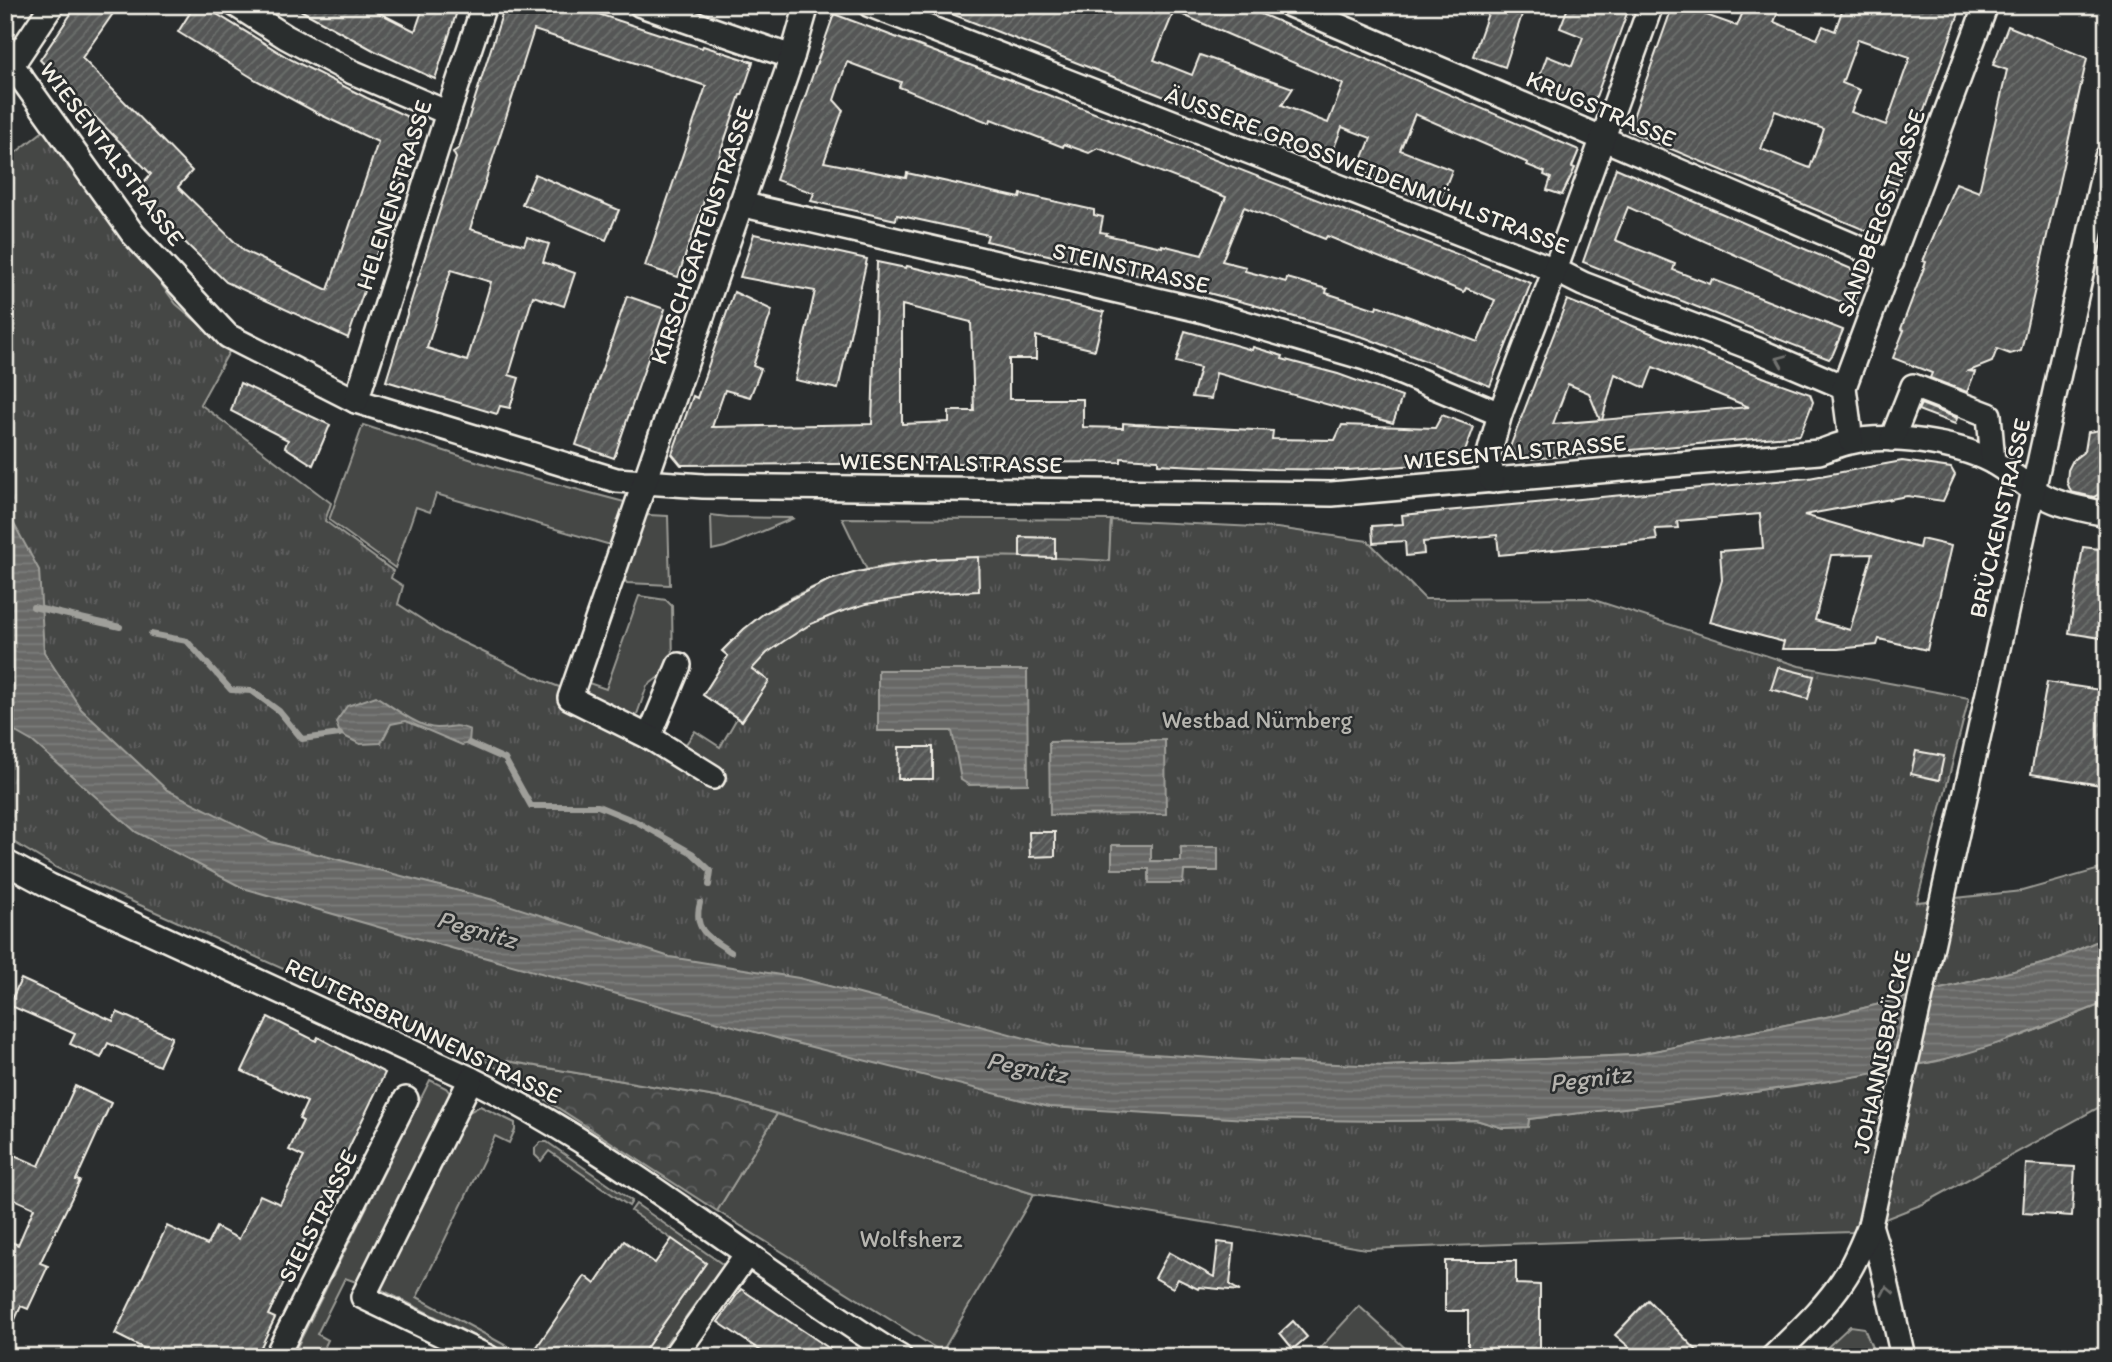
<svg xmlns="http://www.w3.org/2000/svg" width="2112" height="1362" font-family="Itim,sans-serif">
	<defs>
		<pattern id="forest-crowns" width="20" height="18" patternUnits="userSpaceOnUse" patternTransform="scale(1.75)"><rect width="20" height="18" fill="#444645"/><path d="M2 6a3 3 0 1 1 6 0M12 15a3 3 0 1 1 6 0" fill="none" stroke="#606160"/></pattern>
		<pattern id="park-tufts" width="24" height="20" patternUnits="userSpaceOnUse" patternTransform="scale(1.75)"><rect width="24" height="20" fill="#444645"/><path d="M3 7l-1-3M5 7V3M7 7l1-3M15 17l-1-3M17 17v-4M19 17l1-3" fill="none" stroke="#606160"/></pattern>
		<pattern id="water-rules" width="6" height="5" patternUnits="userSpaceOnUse" patternTransform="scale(1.75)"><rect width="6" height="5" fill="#676866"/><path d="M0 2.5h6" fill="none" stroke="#7d7e7c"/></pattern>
		<pattern id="building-hatch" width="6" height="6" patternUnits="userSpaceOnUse" patternTransform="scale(1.75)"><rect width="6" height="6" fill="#555756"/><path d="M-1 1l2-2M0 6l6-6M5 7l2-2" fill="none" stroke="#6e706e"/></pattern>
	</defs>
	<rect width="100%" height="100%" fill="#2a2d2e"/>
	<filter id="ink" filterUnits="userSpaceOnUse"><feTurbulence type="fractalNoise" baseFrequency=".0143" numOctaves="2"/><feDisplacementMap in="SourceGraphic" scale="14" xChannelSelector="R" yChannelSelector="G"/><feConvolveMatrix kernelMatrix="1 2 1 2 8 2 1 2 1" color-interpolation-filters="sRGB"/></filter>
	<g filter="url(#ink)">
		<g fill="#444645" stroke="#9c9c96" stroke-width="2">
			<polygon points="363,425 504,470 628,503 614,546 436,494 430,512 416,507 395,568 329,520"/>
			<polygon points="648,515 668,516 670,585 627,583 624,579 646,516"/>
			<polygon points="711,515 728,517 794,518 725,547 712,550"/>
			<path d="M 842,518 L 1111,520 L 1109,561 L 1055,558 L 1055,538 L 1020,537 L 1020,557 C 968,556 917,560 867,570 Z"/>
			<polygon points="639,596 666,600 672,606 673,666 647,686 636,717 582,696 586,682 606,689"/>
			<polygon points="430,1080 446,1088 450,1093 449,1098 360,1280 356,1282 345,1278 317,1334 328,1340 320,1357 292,1357"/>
			<polygon points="480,1106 515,1123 515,1130 509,1143 495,1136 417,1297 512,1349 510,1354 380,1289 467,1113"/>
			<polygon points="777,1114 1034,1194 942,1352 717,1211"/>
			<polygon points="541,1142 547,1142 632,1201 629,1206 549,1151 541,1161 535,1155 535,1148"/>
			<polygon points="636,1204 728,1268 717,1284 711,1281 685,1318 686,1328 681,1335 671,1336 657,1357 640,1357 706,1263 631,1211"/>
			<polygon points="1359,1306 1415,1357 1312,1357"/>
			<polygon points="1850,1326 1864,1328 1876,1357 1817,1357"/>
		</g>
		<polygon fill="url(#forest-crowns)" stroke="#9c9c96" stroke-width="2" points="478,1056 733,1100 777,1114 717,1211"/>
		<path fill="url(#park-tufts)" stroke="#9c9c96" stroke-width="2" d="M 46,129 L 176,304 L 230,350 L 200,404 L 331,503 L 325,521 L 393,571 L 391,578 L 403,586 L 398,604 L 443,633 L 544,681 L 636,717 L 686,744 L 695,731 L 720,747 L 737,718 L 703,695 L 728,656 L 722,651 C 735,638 747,626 762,615 C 862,546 993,554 1109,561 L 1111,520 L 1277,528 L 1368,541 L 1425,599 L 1588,598 L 1799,666 L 1969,698 L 1917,902 L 2022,891 L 2107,867 L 2107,937 L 2050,962 L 1831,1016 L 1634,1055 L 1387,1066 L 1383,1121 L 1476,1120 L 1503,1128 L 1528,1127 L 1529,1119 L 1794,1087 L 1938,1061 L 2021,1036 L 2107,1002 L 2107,1103 L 1923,1204 L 1852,1232 L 1366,1249 L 1034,1194 L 733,1100 L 478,1056 L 57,868 L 5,837 L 5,161 Z"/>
		<g fill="url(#water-rules)" stroke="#9f9f9a" stroke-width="2">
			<path d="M 5,521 L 14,524 L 39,570 L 44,652 L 81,709 L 167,790 L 271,842 L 490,899 L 670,957 L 799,978 L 1063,1048 L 1259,1061 L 1386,1066 L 1634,1055 L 1831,1016 L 2050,962 L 2107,937 L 2107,1002 C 2051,1024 1994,1048 1936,1061 C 1802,1090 1665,1103 1529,1119 L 1528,1127 L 1503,1128 L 1476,1120 L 1382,1121 L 1247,1119 L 1049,1107 L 780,1039 L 465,952 L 243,888 L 136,832 L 33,742 L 5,726 Z"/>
			<polygon points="878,670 1027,670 1028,784 969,785 961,780 952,731 878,731"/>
			<path d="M 376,696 C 391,706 419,728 437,728 C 453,728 454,723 470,730 L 469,743 L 462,745 L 406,721 L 391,724 L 381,743 L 360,744 L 340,734 L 336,722 L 347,706 Z"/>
			<polygon points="1165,740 1166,814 1050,815 1049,742"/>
			<polygon points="1151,845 1151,861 1181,861 1181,847 1218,847 1218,871 1184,871 1183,883 1149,883 1149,869 1112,869 1112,845"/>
		</g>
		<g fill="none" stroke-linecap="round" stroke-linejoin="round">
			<g stroke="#9f9f9a" stroke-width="6">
				<polyline points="33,607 120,627"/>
				<polyline points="151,634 187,641 231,690 252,691 279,711 302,739 340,734"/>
				<polyline points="469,743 505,759 531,806 598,806 637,822 692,853 711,871 709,885"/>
				<path d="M 700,903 C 692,931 711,939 731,952"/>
			</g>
		</g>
		<g fill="url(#building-hatch)" stroke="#f4f1e8" stroke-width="2" fill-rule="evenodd">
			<polygon points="77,5 119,5 82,58 192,171 178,187 244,251 328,290 378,142 319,114 256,80 178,32 195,5 202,5 290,59 367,98 421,123 348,338 226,282 134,193 151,174 40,60"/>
			<polygon points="291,5 364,5 415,31 424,5 459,5 435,79 375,51"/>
			<path d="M 505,5 L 571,5 L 702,48 L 703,46 L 753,62 L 742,95 L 740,95 L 678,277 L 645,266 L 706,86 L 534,30 L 470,229 L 524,245 L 527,237 L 549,244 L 543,262 L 575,273 L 564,306 L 533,296 L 509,375 L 519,378 L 510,408 L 500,406 L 497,414 L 386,381 L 456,158 L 453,152 L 459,148 ZM 451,270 L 491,282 L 467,361 L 427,348 Z"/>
			<path d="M 934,5 L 1240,5 L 1579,150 L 1572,167 L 1575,168 L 1562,195 L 1547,190 L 1551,178 L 1544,175 L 1545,172 L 1527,165 L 1528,163 L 1415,114 L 1400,150 L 1452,170 L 1438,205 L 1387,185 L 1389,182 L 1358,170 L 1371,138 L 1342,127 L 1329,161 L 934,7 ZM 1174,11 L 1343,84 L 1328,123 L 1282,105 L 1293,88 L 1200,55 L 1192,75 L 1154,60 Z"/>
			<polygon points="1491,5 1525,5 1505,67 1473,56"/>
			<polygon points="1569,5 1630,5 1593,105 1537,84 1547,56 1572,66 1583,37 1560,28"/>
			<path d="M 1673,5 L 1706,5 L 1703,14 L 1737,26 L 1746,5 L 1781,5 L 1774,22 L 1817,39 L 1823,26 L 1835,31 L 1844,5 L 1962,5 L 1879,236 L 1628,131 ZM 1858,39 L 1910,57 L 1886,125 L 1851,112 L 1860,90 L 1842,83 ZM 1775,111 L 1824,129 L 1810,168 L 1761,149 Z"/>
			<path d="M 834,14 L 1007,79 L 1531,283 L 1490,386 L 1366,338 L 1254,305 L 1155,279 L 986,241 L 988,235 L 897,215 L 896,220 L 811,201 L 814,193 L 776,180 ZM 847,62 L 901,82 L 899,87 L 990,123 L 991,119 L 1063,147 L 1064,144 L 1089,153 L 1098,148 L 1226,197 L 1202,255 L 1162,245 L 1162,247 L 1106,235 L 1107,233 L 1100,232 L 1103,217 L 1094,215 L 1094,210 L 1021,194 L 1020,198 L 907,173 L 906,178 L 824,162 L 843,110 L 834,100 ZM 1244,207 L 1325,239 L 1327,236 L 1464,292 L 1466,288 L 1495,300 L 1478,342 L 1377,305 L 1376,309 L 1326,293 L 1327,289 L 1287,278 L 1286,282 L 1245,271 L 1246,267 L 1222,261 Z"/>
			<polygon points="2008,26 2087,58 2021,351 2010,354 1997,349 1992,362 1969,371 1975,372 1967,392 1930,378 1932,373 1893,358 1904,330 1901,329 1926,262 1923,261 1956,183 1979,192 2007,70 1993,65"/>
			<polygon points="1616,168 1863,274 1863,280 1852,307 1628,207 1615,240 1675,264 1673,270 1710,284 1712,279 1843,330 1833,354 1829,359 1583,262"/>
			<polygon points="535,174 619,210 606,240 522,204"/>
			<polygon points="754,234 867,259 838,389 795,380 815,291 740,277"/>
			<path d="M 877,262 L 906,268 L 907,266 L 1104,312 L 1095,350 L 1036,336 L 1036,359 L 1009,359 L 1009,399 L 1083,399 L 1083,427 L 1123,428 L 1123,423 L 1135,424 L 1273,431 L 1272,439 L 1335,440 L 1342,425 L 1435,428 L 1442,415 L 1474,427 L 1461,462 L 1348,470 L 1274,469 L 1196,466 L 1158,464 L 1158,460 L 1121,458 L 1121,462 L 681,465 L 672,454 L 693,396 L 697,398 L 734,292 L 772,310 L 753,366 L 761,369 L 750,397 L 725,390 L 712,427 L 872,424 ZM 902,305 L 971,322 L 974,411 L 949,411 L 949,422 L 902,424 Z"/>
			<polygon points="627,296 665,309 614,458 576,445"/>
			<path d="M 1567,300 L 1768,379 L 1810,394 L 1813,402 L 1800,435 L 1519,460 L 1510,447 ZM 1653,367 L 1688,382 L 1749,407 L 1602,420 L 1615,374 L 1645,388 ZM 1568,384 L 1589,393 L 1600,420 L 1553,424 Z"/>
			<polygon points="1185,331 1252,350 1253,347 1283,356 1282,359 1338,374 1402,397 1393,423 1216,373 1211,399 1192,397 1200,368 1176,362"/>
			<polygon points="240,383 330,425 313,465 285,447 288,440 231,411"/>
			<polygon points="1921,404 1957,418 1955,424 1918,410"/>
			<polygon points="2107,429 2107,490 2094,497 2071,492 2067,482 2068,470 2073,460 2085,451 2088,432"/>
			<path d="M 1902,461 L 1951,468 L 1955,475 L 1943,501 L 1907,496 L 1804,515 L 1919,548 L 1921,539 L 1951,546 L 1927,650 L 1879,639 L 1877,645 L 1838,649 L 1782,649 L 1784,642 L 1710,622 L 1722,580 L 1720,551 L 1763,548 L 1760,514 L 1677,521 L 1678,528 L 1655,529 L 1657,540 L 1499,555 L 1497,535 L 1423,542 L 1424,554 L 1406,556 L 1405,541 L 1373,543 L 1372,526 L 1403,524 L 1402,515 L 1809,478 ZM 1872,554 L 1850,630 L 1815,620 L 1831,555 Z"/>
			<polygon points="1020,537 1055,538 1055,558 1020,557"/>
			<polygon points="2083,547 2107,550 2107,639 2069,633"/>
			<polygon points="978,557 979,591 937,593 866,604 840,612 811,624 784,641 767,653 752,669 769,681 742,721 703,695 728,656 722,651 744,629 763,614 795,597 827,581 857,572 933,559"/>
			<polygon points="1778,667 1814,676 1808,699 1771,689"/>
			<polygon points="2047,682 2107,691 2107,786 2031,774"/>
			<polygon points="899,747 933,747 933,779 898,779"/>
			<polygon points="1916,751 1944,756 1939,780 1911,774"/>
			<polygon points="1029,832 1055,832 1055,856 1030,857"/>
			<polygon points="21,979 113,1021 117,1012 172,1037 159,1066 108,1043 101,1058 70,1044 75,1034 9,1005"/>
			<polygon points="268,1017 316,1041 318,1037 385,1073 268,1315 275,1318 256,1357 161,1357 115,1334 167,1226 207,1245 216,1227 239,1239 260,1195 280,1204 304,1157 289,1150 303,1121 299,1119 307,1102 242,1071"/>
			<polygon points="75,1086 111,1103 76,1180 80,1181 40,1263 48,1266 28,1309 21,1306 5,1342 5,1239 18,1245 34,1208 5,1195 5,1151 39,1166"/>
			<polygon points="2026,1164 2075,1167 2072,1216 2023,1213"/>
			<polygon points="672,1239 706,1263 640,1357 530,1357 585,1276 595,1284 624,1241 655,1263"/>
			<polygon points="1218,1242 1234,1244 1230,1285 1240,1291 1199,1287 1198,1289 1178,1279 1173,1288 1155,1278 1169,1252 1214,1277"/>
			<polygon points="1445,1261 1516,1261 1516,1284 1540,1285 1540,1356 1468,1355 1468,1311 1445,1311"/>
			<polygon points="741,1289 811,1336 842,1357 770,1357 718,1322"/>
			<polygon points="1648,1300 1703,1357 1641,1357 1615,1335"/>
			<polygon points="1293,1321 1307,1337 1293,1349 1280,1333"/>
		</g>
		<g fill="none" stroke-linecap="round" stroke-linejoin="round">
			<defs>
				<g id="minor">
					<path d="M 52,5 L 12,65 L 133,234 L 228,336 L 356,401 L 616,480 L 703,486 L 1332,494 L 1819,452 C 1829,449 1839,444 1850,442 C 1889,433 1956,443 1991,461 C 2015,474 2034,495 2060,503 C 2075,508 2091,511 2107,514"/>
					<polyline points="236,5 286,37 350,71 448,113"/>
					<polyline points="641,5 792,57"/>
					<polyline points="870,5 1555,270 1583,284 1757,350 1844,387"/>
					<polyline points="1290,5 1892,262"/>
					<polyline points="740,204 1200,310 1365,358 1500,414"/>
					<polyline points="356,401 448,113 484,5"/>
					<polyline points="1892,439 1913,386 1989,415 1993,462"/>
					<polyline points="1851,441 1844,387 1986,5"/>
					<polyline points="1492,481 1489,454 1500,414 1555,270 1651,5"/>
					<polyline points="649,737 679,665"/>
					<polyline points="713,777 649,737 570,698 792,57 807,5"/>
					<path d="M 5,862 L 50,886 L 471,1079 C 584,1135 685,1211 789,1283 C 825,1308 861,1334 900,1357"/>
					<polyline points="471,1079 363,1297 488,1357"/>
					<polyline points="1870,1225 1882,1264 1903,1357"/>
					<polyline points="276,1357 406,1099"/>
					<polyline points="674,1357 747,1254"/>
					<path d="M 1773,1357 C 1798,1332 1824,1309 1843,1280 C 1855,1263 1862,1244 1870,1225 L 2107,157"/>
				</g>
			</defs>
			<use href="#minor" stroke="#f4f1e8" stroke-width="28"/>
			<use href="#minor" stroke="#2a2d2e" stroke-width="23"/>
		</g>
		<defs><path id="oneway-chevron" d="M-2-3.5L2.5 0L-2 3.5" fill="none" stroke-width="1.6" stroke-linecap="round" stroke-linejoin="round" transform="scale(1.75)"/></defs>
		<g stroke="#71726f">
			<use href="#oneway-chevron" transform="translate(1781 360) rotate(-157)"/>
			<use href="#oneway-chevron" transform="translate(1887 1291) rotate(-101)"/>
		</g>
	</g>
	<g text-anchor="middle" stroke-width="5" stroke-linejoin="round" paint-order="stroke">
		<g font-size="24" fill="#f4f1e8" stroke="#2a2d2e">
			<text transform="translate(1601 109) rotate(23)" y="8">KRUGSTRASSE</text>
			<text transform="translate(112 154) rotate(53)" y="8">WIESENTALSTRASSE</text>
			<text transform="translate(1367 170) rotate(21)" y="8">ÄUSSERE GROSSWEIDENMÜHLSTRASSE</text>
			<text transform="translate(394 195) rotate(-72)" y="8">HELENENSTRASSE</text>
			<text transform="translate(1881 213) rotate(-70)" y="8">SANDBERGSTRASSE</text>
			<text transform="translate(702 235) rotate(-71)" y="8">KIRSCHGARTENSTRASSE</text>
			<text transform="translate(1131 268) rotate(13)" y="8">STEINSTRASSE</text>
			<text transform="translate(1515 452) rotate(-5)" y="8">WIESENTALSTRASSE</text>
			<text transform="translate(951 463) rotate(1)" y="8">WIESENTALSTRASSE</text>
			<text transform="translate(2000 518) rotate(-77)" y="8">BRÜCKENSTRASSE</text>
			<text transform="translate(423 1031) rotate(26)" y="8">REUTERSBRUNNENSTRASSE</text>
			<text transform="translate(1882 1052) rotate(-78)" y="8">JOHANNISBRÜCKE</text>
			<text transform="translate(318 1216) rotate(-63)" y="8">SIELSTRASSE</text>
		</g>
		<g font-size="24" fill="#b6b5af" stroke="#2a2d2e">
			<text x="1257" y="728">Westbad Nürnberg</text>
			<text x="911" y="1247">Wolfsherz</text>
		</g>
		<g font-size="26" font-style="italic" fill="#b5b3ae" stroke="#2a2d2e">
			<text transform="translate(477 929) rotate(16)" y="9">Pegnitz</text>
			<text transform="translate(1027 1067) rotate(11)" y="9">Pegnitz</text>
			<text transform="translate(1590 1078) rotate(-7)" y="9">Pegnitz</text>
		</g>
	</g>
	<rect width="2112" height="1362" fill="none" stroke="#2a2d2e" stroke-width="28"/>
	<rect x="14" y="14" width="2084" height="1334" fill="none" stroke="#f4f1e8" stroke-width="2.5" filter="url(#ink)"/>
</svg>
